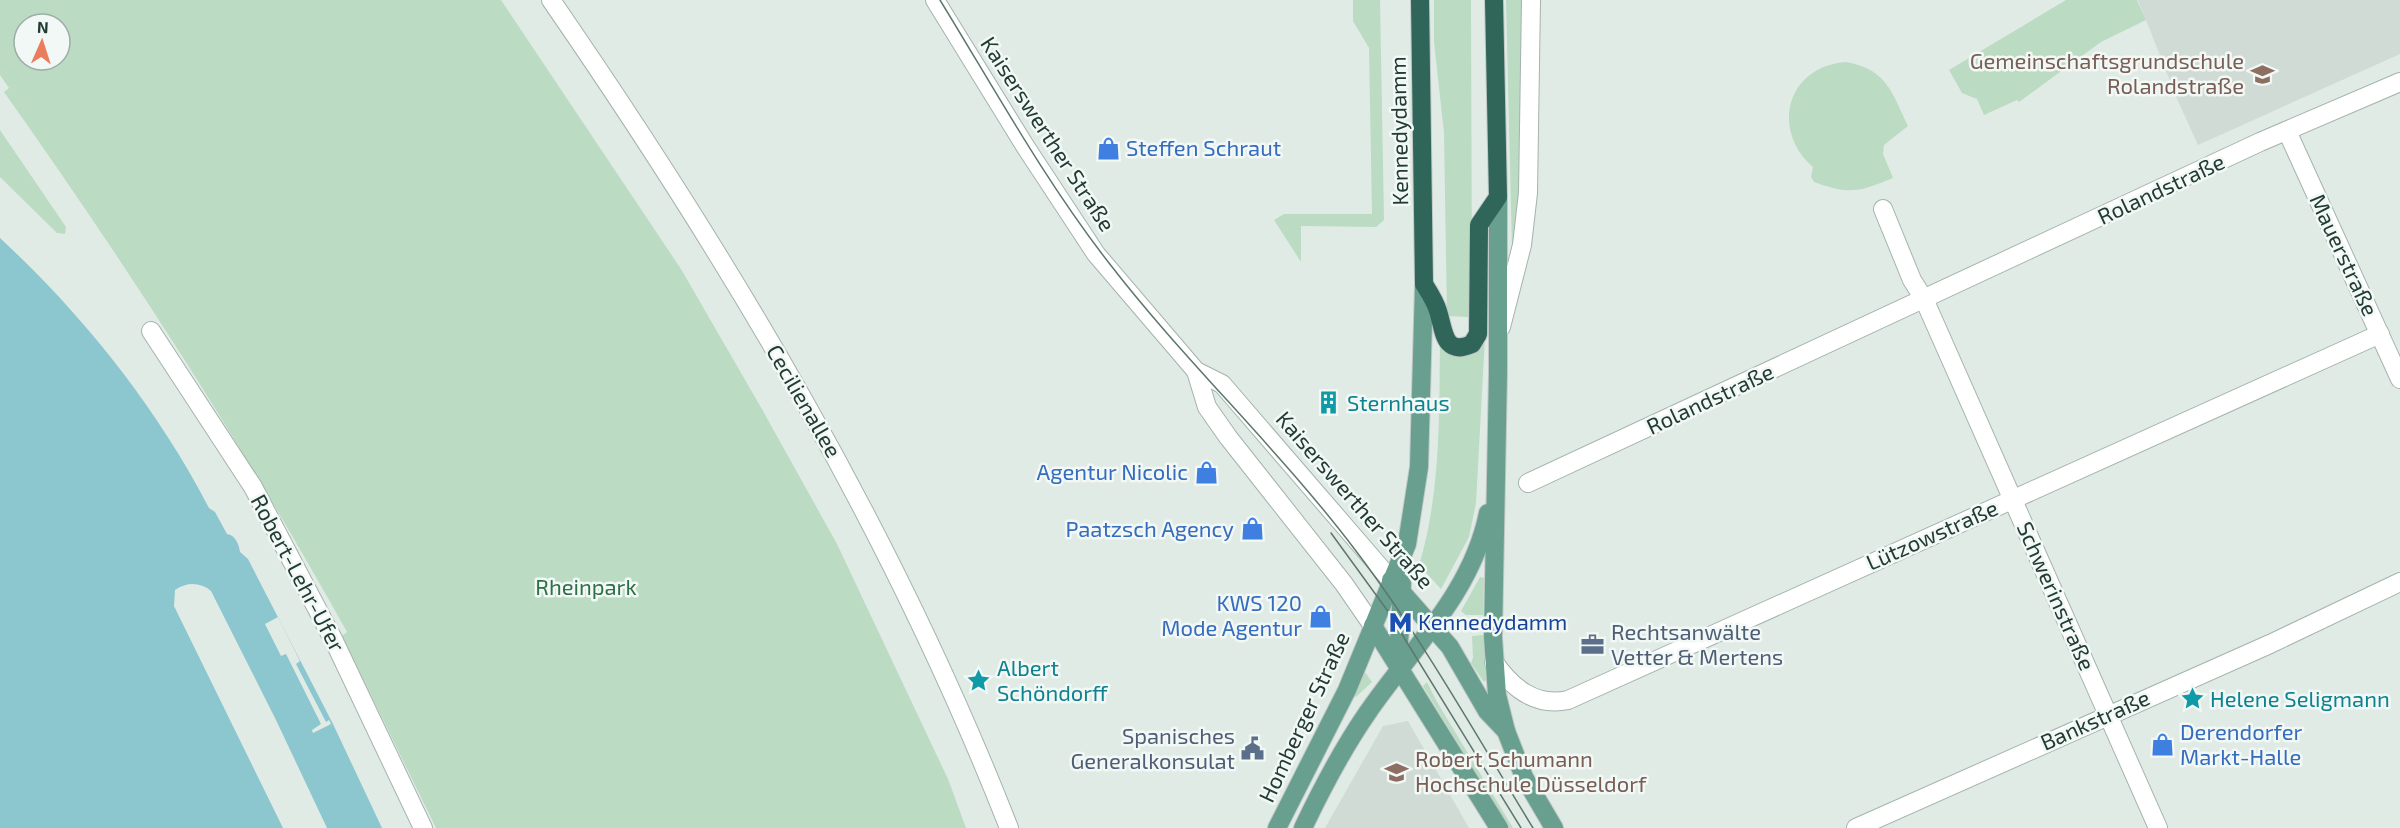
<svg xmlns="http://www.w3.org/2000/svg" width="2400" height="828" font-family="'Exo 2',sans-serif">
	<rect width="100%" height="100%" fill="#e1ebe6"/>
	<g fill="#d0dbd5">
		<polygon points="2138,0 2400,0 2400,54 2198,145 2178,101"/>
		<polygon points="1408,721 1469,828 1325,828 1383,726"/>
	</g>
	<g fill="#bbdbc3" fill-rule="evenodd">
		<path d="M 0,0 L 501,0 L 681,269 L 763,411 L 837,544 L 948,779 L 966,828 L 436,828 L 342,636 L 347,632 C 243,445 128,267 4,92 L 9,88 L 0,75 ZM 24,24 L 60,24 L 60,60 L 24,60 Z"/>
		<polygon points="1353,0 1380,0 1384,220 1376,227 1301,226 1301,262 1274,220 1284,214 1372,214 1369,48 1353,21"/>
		<polygon points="1434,0 1471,0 1472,305 1469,307 1468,317 1447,316 1444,133 1434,42"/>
		<polygon points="1506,0 1527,0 1523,209 1512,249"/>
		<polygon points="2066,0 2137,0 2146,20 2101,42 2019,102 2017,100 1984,115 1977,99 1962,93 1949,70"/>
		<path d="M 1846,62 C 1887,69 1892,93 1908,126 L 1884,145 L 1883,154 L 1893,178 C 1859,192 1850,195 1814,182 L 1811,177 L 1813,167 C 1770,130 1787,66 1846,62 Z"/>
		<polygon points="0,130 66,227 65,234 57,233 0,177"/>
		<path d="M 1485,337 L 1476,503 L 1469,537 L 1441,589 L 1419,565 C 1441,493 1439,416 1440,341 L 1447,353 L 1456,356 Z"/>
		<polygon points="1480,577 1484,578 1483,615 1466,615 1461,611"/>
		<polygon points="1483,635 1486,680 1484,682 1471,663 1473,658 1472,636"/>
		<polygon points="1365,672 1372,682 1356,697 1355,695"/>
		<polygon points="1427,682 1437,702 1513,828 1509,828 1423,686"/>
	</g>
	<path fill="#8cc6ce" d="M 0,238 C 84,316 156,406 209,508 L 215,512 L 227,534 C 235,535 239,544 240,552 L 248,559 L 333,724 L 382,828 L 327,828 L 276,720 L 211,591 C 200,582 187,582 175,590 L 174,606 L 283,828 L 0,828 Z"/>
	<polygon fill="#e1ebe6" points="278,617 300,661 296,664 326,722 329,720 331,724 313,733 312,730 321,724 286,654 281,656 265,624"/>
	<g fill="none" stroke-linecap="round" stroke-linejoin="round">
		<defs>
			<g id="minor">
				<path d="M 551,0 C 731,261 893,532 1009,828"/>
				<polyline points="935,0 1025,146 1096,254 1196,371 1222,384 1391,580"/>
				<polyline points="2287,131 2400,379"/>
				<polyline points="1883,209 1912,280 1924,299 2158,828"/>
				<polyline points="1501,327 1522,245 1528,193 1531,0"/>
				<polyline points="151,331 253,487 334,641 423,828"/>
				<polyline points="1196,371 1207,407 1228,437 1344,584 1373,626"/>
				<polyline points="1528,483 2260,142 2400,82"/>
				<path d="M 1494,662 C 1512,688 1535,707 1568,700 L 2380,334"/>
				<polyline points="1856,828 2270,644 2400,582"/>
			</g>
			<g id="major">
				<polyline points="1498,197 1498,372 1493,637 1497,695 1506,731"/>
				<polyline points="1391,580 1450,647 1487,711 1506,731 1524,777 1554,828"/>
				<polyline points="1373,626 1499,828"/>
				<polyline points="1401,667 1399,646 1402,583"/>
				<polyline points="1277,828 1347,690 1407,544 1419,467 1424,284"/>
				<path d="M 1303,828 C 1322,788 1343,748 1368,712 C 1412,648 1472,593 1488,513"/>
			</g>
			<path id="highway" d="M 1420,0 L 1424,284 C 1429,292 1435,301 1438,311 C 1444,329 1443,357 1472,344 L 1478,334 L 1479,225 L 1498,197 L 1494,0"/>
		</defs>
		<use href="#minor" stroke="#a4b3ad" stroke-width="20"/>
		<use href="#major" stroke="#c1c8c6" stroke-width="20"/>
		<use href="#highway" stroke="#c1c8c6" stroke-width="20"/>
		<use href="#minor" stroke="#fff" stroke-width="18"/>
		<use href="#major" stroke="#689f8f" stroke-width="18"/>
		<use href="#highway" stroke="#306659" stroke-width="18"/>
		<g stroke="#5d776f" stroke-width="1.5">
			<path d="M 940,0 C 994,88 1045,181 1109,263 C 1186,363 1280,450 1356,551 C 1422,638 1476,735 1533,828"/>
			<polyline points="1331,533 1387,610 1521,828"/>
		</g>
	</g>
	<defs>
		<symbol id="school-bare" viewBox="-9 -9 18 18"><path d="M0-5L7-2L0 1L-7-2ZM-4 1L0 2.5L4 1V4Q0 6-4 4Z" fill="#8d6e63" stroke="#f2f8f5" stroke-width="2.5" paint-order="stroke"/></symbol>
		<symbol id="shop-bare" viewBox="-9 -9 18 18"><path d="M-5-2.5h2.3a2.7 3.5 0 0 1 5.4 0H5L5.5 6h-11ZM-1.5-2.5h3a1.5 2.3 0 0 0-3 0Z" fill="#3f7fe0" stroke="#f2f8f5" stroke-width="2.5" paint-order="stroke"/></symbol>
		<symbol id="building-bare" viewBox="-9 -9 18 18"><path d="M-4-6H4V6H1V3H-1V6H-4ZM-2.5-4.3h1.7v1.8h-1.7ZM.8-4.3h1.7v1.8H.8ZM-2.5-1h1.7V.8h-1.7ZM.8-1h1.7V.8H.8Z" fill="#0f9aa8" stroke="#f2f8f5" stroke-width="2.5" paint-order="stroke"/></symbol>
		<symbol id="metro-bare" viewBox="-9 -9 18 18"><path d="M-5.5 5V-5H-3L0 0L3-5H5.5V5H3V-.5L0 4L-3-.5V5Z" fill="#1a4fb4" stroke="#f2f8f5" stroke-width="2.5" paint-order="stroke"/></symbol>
		<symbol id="office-bare" viewBox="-9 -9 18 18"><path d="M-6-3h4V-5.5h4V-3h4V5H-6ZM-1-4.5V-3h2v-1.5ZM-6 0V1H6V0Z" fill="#5c6f8a" stroke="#f2f8f5" stroke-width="2.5" paint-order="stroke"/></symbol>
		<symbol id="sight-bare" viewBox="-9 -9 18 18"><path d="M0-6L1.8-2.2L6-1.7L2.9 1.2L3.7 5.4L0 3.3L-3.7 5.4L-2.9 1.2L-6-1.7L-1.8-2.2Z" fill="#0f9aa8" stroke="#f2f8f5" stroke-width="2.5" paint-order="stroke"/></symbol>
		<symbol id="civic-bare" viewBox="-9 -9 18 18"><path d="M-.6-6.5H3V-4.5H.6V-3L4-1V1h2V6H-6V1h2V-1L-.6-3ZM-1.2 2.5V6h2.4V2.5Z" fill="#5c6f8a" stroke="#f2f8f5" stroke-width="2.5" paint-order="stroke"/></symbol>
		<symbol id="university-bare" viewBox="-9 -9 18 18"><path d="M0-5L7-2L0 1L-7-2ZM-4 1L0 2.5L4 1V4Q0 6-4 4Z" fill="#8d6e63" stroke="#f2f8f5" stroke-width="2.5" paint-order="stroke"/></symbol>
	</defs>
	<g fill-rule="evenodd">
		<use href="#school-bare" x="2246" y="58" width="33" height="33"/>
		<use href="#shop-bare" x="1092" y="132" width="33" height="33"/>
		<use href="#building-bare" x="1312" y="386" width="33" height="33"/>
		<use href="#shop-bare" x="1190" y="456" width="33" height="33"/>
		<use href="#shop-bare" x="1236" y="512" width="33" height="33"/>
		<use href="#shop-bare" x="1304" y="600" width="33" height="33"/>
		<use href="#metro-bare" x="1384" y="606" width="33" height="33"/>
		<use href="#office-bare" x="1576" y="628" width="33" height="33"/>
		<use href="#sight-bare" x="962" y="664" width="33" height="33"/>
		<use href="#sight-bare" x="2176" y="682" width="33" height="33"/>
		<use href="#shop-bare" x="2146" y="728" width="33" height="33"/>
		<use href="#civic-bare" x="1236" y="732" width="33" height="33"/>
		<use href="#university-bare" x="1380" y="756" width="33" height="33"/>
	</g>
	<g text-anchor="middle" stroke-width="5" stroke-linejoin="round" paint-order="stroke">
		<g font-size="22" fill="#785e54" stroke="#f2f8f5" text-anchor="end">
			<text x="2244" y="69">Gemeinschaftsgrundschule<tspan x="2244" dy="25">Rolandstraße</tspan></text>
			<text x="1415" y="767" text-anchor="start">Robert Schumann<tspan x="1415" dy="25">Hochschule Düsseldorf</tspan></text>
		</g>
		<g font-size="22" fill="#223b34" stroke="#f2f8f5">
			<text transform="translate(1399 131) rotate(-91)" y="8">Kennedydamm</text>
			<text transform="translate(1048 134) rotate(57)" y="8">Kaiserswerther Straße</text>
			<text transform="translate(2161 189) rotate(-25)" y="8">Rolandstraße</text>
			<text transform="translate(2344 255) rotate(65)" y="8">Mauerstraße</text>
			<text transform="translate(1710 399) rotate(-25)" y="8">Rolandstraße</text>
			<text transform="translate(804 401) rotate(60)" y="8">Cecilienallee</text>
			<text transform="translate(1355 500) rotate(49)" y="8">Kaiserswerther Straße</text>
			<text transform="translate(1932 535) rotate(-24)" y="8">Lützowstraße</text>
			<text transform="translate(298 573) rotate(62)" y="8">Robert-Lehr-Ufer</text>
			<text transform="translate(2056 596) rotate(66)" y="8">Schwerinstraße</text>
			<text transform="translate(1304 717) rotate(-65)" y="8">Homberger Straße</text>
			<text transform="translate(2095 720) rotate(-24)" y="8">Bankstraße</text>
		</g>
		<g font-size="22" fill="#366cbe" stroke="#f2f8f5" text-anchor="end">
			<text x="1126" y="156" text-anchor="start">Steffen Schraut</text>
			<text x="1188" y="480">Agentur Nicolic</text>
			<text x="1234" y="537">Paatzsch Agency</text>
			<text x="1302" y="611">KWS 120<tspan x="1302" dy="25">Mode Agentur</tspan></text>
			<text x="2180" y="740" text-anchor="start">Derendorfer<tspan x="2180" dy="25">Markt-Halle</tspan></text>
		</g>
		<g font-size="22" fill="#0d838f" stroke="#f2f8f5" text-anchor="start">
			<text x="1347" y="411">Sternhaus</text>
			<text x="997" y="676">Albert<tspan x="997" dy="25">Schöndorff</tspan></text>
			<text x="2210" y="707">Helene Seligmann</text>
		</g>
		<g font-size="22" fill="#2e7046" stroke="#f2f8f5">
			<text x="586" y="595">Rheinpark</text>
		</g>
		<g font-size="22" fill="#164399" stroke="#f2f8f5" text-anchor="start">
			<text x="1418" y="630">Kennedydamm</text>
		</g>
		<g font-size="22" fill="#4e5e75" stroke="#f2f8f5" text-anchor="start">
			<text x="1611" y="640">Rechtsanwälte<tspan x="1611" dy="25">Vetter &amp; Mertens</tspan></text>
			<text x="1235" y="744" text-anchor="end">Spanisches<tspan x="1235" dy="25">Generalkonsulat</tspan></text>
		</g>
	</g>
	<g transform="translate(42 42) rotate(3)"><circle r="28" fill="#f2f8f5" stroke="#9faca8" stroke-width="1.5"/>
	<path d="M0-4.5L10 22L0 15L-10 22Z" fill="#eb7d5f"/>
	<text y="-9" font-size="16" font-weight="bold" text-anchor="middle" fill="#223b34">N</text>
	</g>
</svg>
